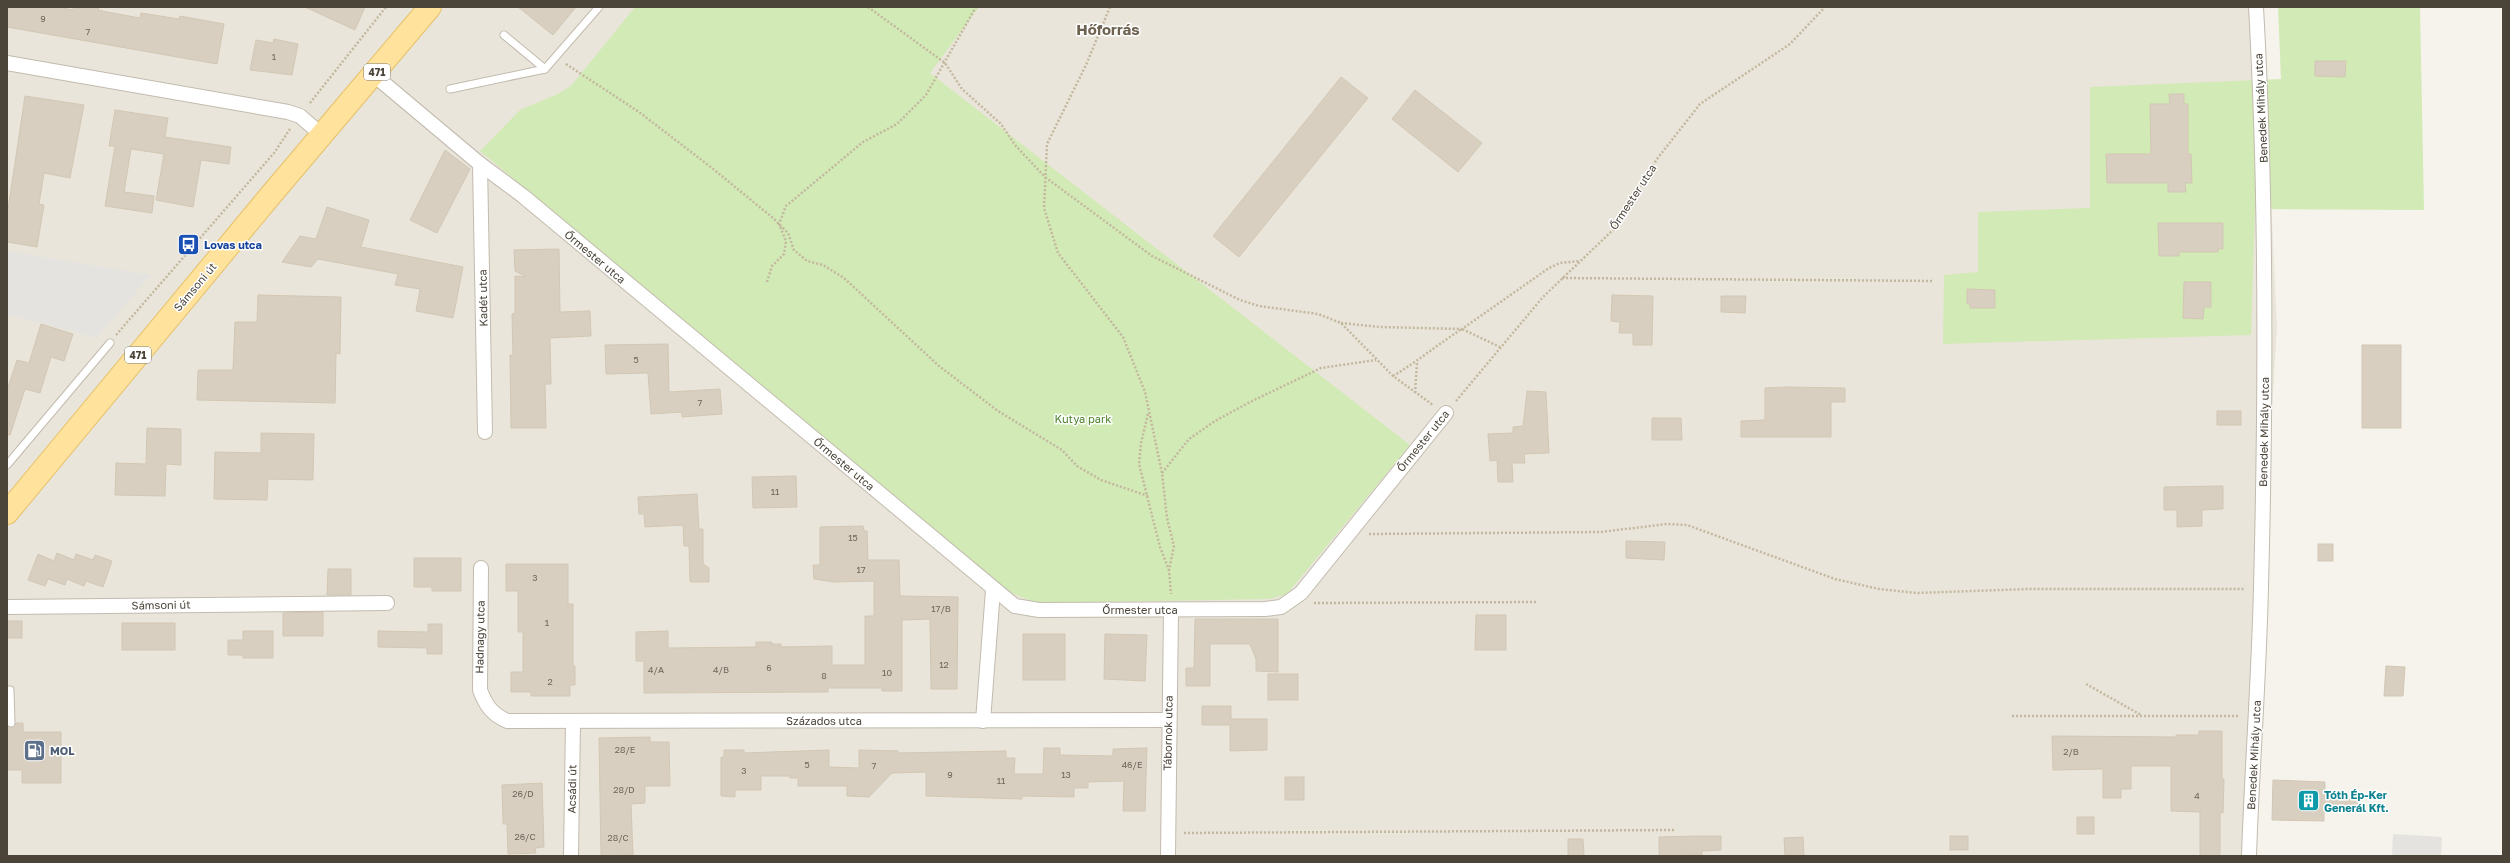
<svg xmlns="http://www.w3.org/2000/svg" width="2510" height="863" font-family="'Golos Text',sans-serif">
	<rect width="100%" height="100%" fill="#f6f3ec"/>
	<polygon fill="#eae5da" points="7,7 2262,7 2277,327 2245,856 7,856"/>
	<g fill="#d2eab5">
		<polygon points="635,7 979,7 930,73 1410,445 1287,594 1269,599 1037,603 1009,592 480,151 520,110 558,94 571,86"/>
		<polygon points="2278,7 2420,7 2424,210 2255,209 2251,335 1943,344 1944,275 1978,272 1978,212 2090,208 2090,87 2281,79"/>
	</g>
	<g fill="#e5e3e0">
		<polygon points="7,251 151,275 96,338 7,314"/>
		<polygon points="2393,834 2442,837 2441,856 2392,856"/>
	</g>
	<g fill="#d8cfc1" stroke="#d3c7b4">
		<polygon points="7,7 57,7 73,10 74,7 99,7 98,10 107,12 140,18 141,13 179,19 180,16 224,24 217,64 7,27"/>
		<polygon points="305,7 365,7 355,30"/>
		<polygon points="518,7 576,7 553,35"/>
		<polygon points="274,39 298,44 292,75 250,70 256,40 273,43"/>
		<polygon points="2315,61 2346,61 2345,77 2315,76"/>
		<polygon points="1341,77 1368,98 1239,257 1213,236"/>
		<polygon points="1415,90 1482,143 1458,172 1392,119"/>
		<polygon points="2169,94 2184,94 2184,104 2188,104 2188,154 2191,154 2192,183 2185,183 2186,192 2168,192 2168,183 2107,183 2106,154 2151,154 2150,104 2170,104"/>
		<polygon points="25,96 84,105 70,178 44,173 39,204 44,205 37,247 7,242 7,216"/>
		<polygon points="115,110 168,118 165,137 231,147 229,164 201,160 193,207 156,200 164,154 131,149 124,192 154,196 152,213 105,206 115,146 109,146"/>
		<polygon points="445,150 470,169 437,233 410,220"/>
		<polygon points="327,207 369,220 361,247 463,267 453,318 416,311 420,289 395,285 398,274 318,259 311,267 282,262 300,236 316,239"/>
		<polygon points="2158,223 2223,223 2223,249 2218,249 2218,252 2179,252 2179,256 2159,256"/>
		<polygon points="559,249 560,312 590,311 591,336 550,338 551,384 545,384 546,428 511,428 510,355 513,355 512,314 515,313 515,276 526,277 515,271 514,250"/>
		<polygon points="2184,282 2211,282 2211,307 2204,307 2203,319 2183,318"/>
		<polygon points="1967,289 1995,290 1995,308 1970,308 1970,304 1967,304"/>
		<polygon points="258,295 341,297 340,354 336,353 335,403 197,400 198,370 233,370 235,322 257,322"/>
		<polygon points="1612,295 1653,296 1652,345 1633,345 1633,333 1619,333 1620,322 1611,321"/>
		<polygon points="1721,296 1746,296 1745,313 1721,312"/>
		<polygon points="41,324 73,334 64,361 51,357 40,393 25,389 10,435 7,435 7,390 17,360 29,363"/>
		<polygon points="668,344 669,392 720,389 722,414 682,417 682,412 651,414 648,373 606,374 605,345"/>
		<rect x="2362" y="345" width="39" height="83"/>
		<polygon points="1787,387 1845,388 1845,402 1831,402 1831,437 1741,437 1741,421 1765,420 1765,388"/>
		<polygon points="1527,391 1546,392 1549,453 1524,454 1525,463 1512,463 1513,482 1498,482 1497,460 1490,461 1488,434 1513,433 1513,427 1523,426"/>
		<rect x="2217" y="411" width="24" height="14"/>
		<polygon points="1652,418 1681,418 1682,440 1652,440"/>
		<polygon points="147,428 181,429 181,465 166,464 165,496 115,495 116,463 146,464"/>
		<polygon points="261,433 314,434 313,480 268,479 267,500 214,499 215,452 261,453"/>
		<polygon points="796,476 797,507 753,508 752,477"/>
		<polygon points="2223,486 2223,509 2202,510 2202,526 2177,527 2177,510 2164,510 2164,487"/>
		<polygon points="697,494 699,529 703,529 703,564 709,568 709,582 690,582 689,546 684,546 683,525 645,527 644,514 639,514 638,497"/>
		<polygon points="863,526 864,531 867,531 868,560 899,560 900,596 958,597 957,689 931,689 930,619 902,620 902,691 882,691 882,688 828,688 828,692 644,693 644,661 636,661 636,632 668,631 668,648 756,647 756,642 772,642 772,644 781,644 781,647 832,646 832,665 865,665 865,616 874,616 874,581 834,582 814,579 813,565 820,565 820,527"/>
		<polygon points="1626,541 1665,542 1664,560 1626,558"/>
		<rect x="2318" y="544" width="15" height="17"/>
		<polygon points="57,553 74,560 76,554 93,560 95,555 112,561 103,587 86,581 84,586 67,579 65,585 48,579 45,586 28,580 38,554 54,561"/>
		<polygon points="414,558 461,558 461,591 432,591 432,587 414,587"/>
		<polygon points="506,564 568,564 568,604 573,604 573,666 575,666 575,685 570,685 570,696 531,696 531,692 511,692 511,672 523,672 523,632 518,632 518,591 506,591"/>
		<polygon points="328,569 351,569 351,595 327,595"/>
		<polygon points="323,612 323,636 283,636 283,613"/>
		<polygon points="1476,615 1506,615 1506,650 1475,650"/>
		<polygon points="1195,619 1278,619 1278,672 1256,671 1256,659 1250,644 1210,644 1210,686 1186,686 1186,668 1194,668"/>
		<rect x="7" y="621" width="15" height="17"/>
		<rect x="122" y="623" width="53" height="27"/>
		<polygon points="428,624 442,624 442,654 427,654 427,648 378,647 378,631 428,632"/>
		<polygon points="243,631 273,631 273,658 243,658 243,655 228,655 228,640 243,640"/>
		<rect x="1023" y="634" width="42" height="46"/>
		<polygon points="1105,634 1147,635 1145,681 1104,679"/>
		<polygon points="2386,666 2405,667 2403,696 2384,696"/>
		<rect x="1268" y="674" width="30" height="26"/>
		<polygon points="1202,706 1231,706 1231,719 1267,719 1267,750 1230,751 1230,725 1202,725"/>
		<polygon points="16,723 23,723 23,732 61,732 61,783 22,783 22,770 7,770 7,726 13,727"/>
		<polygon points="2199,731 2222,731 2222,779 2224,779 2223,813 2220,813 2220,856 2200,856 2200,812 2171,811 2171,766 2131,766 2131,789 2121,789 2121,798 2103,798 2103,769 2053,770 2052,736 2176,737 2176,735 2199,735"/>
		<polygon points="650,737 650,742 669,742 670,786 645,786 645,803 631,804 633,855 601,856 599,738"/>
		<polygon points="1044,748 1060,748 1060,755 1113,756 1113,749 1147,748 1145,811 1123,811 1124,781 1088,782 1088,788 1074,788 1074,797 1022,796 1022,799 926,796 926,772 892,773 869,797 847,796 847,786 798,786 798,778 790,778 790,776 761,776 761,790 735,790 735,797 721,796 721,757 724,757 724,750 744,750 744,753 829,750 829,767 859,768 859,750 898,751 898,753 1006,751 1006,758 1015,758 1014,774 1043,774"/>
		<rect x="1285" y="777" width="19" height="23"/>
		<polygon points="2273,780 2325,782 2325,799 2358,799 2358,812 2324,812 2324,821 2272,820"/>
		<polygon points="542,783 544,847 535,848 536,853 508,854 507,824 503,824 502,785"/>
		<rect x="2077" y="817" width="17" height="17"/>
		<polygon points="1697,836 1721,836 1721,850 1702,851 1702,855 1659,856 1659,837"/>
		<rect x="1950" y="836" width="18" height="14"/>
		<polygon points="1803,837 1804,856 1785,856 1784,838"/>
		<polygon points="1568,839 1583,839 1584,856 1568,856"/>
	</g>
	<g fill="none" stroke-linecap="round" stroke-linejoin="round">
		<defs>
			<g id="service">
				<polyline points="504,35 545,69"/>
				<polyline points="450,89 545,69 599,7"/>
				<polyline points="7,465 110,343"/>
				<polyline points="7,690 10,690 11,723"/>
			</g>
			<g id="minor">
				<polyline points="7,63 288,112 300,116 323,136"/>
				<polyline points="374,75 480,164 523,196 1015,606 1039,610 1265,609 1281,607 1301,593 1446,413"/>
				<polyline points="480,164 485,432"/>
				<path d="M 481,568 L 480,690 C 486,706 492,714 507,721 L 1168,720"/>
				<polyline points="7,607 387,603"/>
				<polyline points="983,721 993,590"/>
				<polyline points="571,856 573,722"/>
				<polyline points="1168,856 1171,610"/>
				<path d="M 2249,856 C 2252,766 2259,677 2261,587 C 2266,394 2267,201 2256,7"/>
			</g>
			<polyline id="primary" points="7,513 270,196 430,7"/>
		</defs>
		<use href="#service" stroke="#c2bbae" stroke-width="9"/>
		<use href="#minor" stroke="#c2bbae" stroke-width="16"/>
		<use href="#primary" stroke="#e6c16a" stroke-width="24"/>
		<g stroke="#c4b79f" stroke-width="2.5" stroke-dasharray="2 2" stroke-linecap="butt">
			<polyline points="868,7 945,63 962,89 1001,124 1015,145 1045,177 1152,256 1240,300 1259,306 1318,314 1341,323 1393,376 1433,405"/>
			<polyline points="1110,7 1086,65 1047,144 1044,208 1058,253 1123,337 1145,392 1162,473 1167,518 1174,546 1169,570 1171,594"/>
			<polyline points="566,64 639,112 712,168 773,218 788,233 794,250 807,261 823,265 844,278 939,366 998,411 1062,450 1077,466 1101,480 1148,496"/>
			<polyline points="310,103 386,7"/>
			<polyline points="1562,278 1934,281"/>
			<polyline points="767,282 772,266 784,254 786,241 779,224 786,206 863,142 897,124 926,95 976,7"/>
			<polyline points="1341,323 1380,327 1462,329 1549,268 1560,263 1580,261"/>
			<polyline points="116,335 274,153 290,129"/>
			<path d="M 1393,376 C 1417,362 1438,344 1462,329 L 1500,347"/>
			<polyline points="1415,393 1417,363"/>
			<polyline points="1456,401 1543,297 1614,229 1657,159 1700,104 1790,44 1825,7"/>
			<polyline points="1148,414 1141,443 1139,464 1160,547 1169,570"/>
			<polyline points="1162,473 1189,439 1215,421 1250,402 1321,368 1376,360"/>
			<polyline points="1369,534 1601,532 1667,524 1687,525 1835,579 1879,589 1917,593 2029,589 2245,589"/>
			<polyline points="1314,603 1538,602"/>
			<polyline points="2086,684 2141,715"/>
			<polyline points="2012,716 2240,716"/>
			<polyline points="1184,833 1676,830"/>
		</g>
		<use href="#service" stroke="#fff" stroke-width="7"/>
		<use href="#minor" stroke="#fff" stroke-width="14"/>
		<use href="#primary" stroke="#ffe39c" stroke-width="22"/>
	</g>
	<defs>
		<symbol id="bus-square" viewBox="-11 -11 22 22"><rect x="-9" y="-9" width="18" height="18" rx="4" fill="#1a4fb4" stroke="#fff"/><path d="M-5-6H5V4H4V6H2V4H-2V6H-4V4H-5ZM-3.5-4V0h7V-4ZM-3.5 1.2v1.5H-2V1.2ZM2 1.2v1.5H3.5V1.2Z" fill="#fff"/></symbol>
		<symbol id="fuel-square" viewBox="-11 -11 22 22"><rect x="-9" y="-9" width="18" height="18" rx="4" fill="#5c6f8a" stroke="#fff"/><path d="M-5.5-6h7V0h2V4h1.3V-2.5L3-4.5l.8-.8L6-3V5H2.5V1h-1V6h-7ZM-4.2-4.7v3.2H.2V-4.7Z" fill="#fff"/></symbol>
		<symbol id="building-square" viewBox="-11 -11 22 22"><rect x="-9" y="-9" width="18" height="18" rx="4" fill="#0f9aa8" stroke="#fff"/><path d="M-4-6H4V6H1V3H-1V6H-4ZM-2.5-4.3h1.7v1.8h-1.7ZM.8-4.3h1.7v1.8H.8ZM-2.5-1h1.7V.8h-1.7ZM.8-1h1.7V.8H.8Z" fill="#fff"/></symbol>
	</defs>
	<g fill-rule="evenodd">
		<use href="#bus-square" x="176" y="232" width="25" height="25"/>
		<use href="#fuel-square" x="22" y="738" width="25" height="25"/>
		<use href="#building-square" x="2296" y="788" width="25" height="25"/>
	</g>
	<g text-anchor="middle" stroke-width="3" stroke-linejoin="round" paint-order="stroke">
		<g font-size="9" fill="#6e675b">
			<text x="43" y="22">9</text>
			<text x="88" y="35">7</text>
			<text x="274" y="60">1</text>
			<text x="636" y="363">5</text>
			<text x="700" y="406">7</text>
			<text x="775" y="495">11</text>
			<text x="853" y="541">15</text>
			<text x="861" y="573">17</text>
			<text x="535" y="581">3</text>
			<text x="941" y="612">17/B</text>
			<text x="547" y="626">1</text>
			<text x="944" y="668">12</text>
			<text x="769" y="671">6</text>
			<text x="656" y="673">4/A</text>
			<text x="721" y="673">4/B</text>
			<text x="887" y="676">10</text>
			<text x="824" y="679">8</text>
			<text x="550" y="685">2</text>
			<text x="625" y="753">28/E</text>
			<text x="2071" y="755">2/B</text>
			<text x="807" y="768">5</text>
			<text x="1132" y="768">46/E</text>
			<text x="874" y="769">7</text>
			<text x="744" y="774">3</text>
			<text x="950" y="778">9</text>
			<text x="1066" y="778">13</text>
			<text x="1001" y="784">11</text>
			<text x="624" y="793">28/D</text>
			<text x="523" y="797">26/D</text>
			<text x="2197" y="799">4</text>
			<text x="525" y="840">26/C</text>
			<text x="618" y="841">28/C</text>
		</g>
		<g fill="#fff" stroke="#817c74" stroke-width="1">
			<rect x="364" y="64" width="26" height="16" rx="3"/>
			<rect x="125" y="347" width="26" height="16" rx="3"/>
		</g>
		<g font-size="10" font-weight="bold" fill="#4b4439">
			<text x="377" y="76">471</text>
			<text x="138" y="359">471</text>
		</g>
		<g font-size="11" fill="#4b4439" stroke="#fff">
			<text transform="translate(2261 108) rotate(-93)" y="4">Benedek Mihály utca</text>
			<text transform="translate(1633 197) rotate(-57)" y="4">Őrmester utca</text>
			<text transform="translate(595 257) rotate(40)" y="4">Őrmester utca</text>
			<text transform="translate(195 287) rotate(-50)" y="4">Sámsoni út</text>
			<text transform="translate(483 298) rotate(-91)" y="4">Kadét utca</text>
			<text transform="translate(2264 432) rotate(-89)" y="4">Benedek Mihály utca</text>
			<text transform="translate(1423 441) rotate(-51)" y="4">Őrmester utca</text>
			<text transform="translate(844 464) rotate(40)" y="4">Őrmester utca</text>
			<text transform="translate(161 605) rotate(-1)" y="4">Sámsoni út</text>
			<text x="1140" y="614">Őrmester utca</text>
			<text transform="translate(480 637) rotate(-89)" y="4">Hadnagy utca</text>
			<text x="824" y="725">Százados utca</text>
			<text transform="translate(1168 733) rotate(-89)" y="4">Tábornok utca</text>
			<text transform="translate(2254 755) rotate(-87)" y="4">Benedek Mihály utca</text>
			<text transform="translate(572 789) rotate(-89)" y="4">Acsádi út</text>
		</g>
		<g font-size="11" font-weight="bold" fill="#164399" stroke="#fff" text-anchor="start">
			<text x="204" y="249">Lovas utca</text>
		</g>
		<g font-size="11" fill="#4a7f2a" stroke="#fff">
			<text x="1083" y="423">Kutya park</text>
		</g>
		<g font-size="11" font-weight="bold" fill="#4e5e75" stroke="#fff" text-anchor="start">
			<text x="50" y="755">MOL</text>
		</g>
		<g font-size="11" font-weight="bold" fill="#0d838f" stroke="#fff" text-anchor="start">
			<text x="2324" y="799">Tóth Ép-Ker<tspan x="2324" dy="13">Generál Kft.</tspan></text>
		</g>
		<g font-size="15" font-weight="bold" fill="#6e6250" stroke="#fff">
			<text x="1108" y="35">Hőforrás</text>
		</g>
	</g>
	<rect width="2510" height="863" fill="none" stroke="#4b4439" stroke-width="16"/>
</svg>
